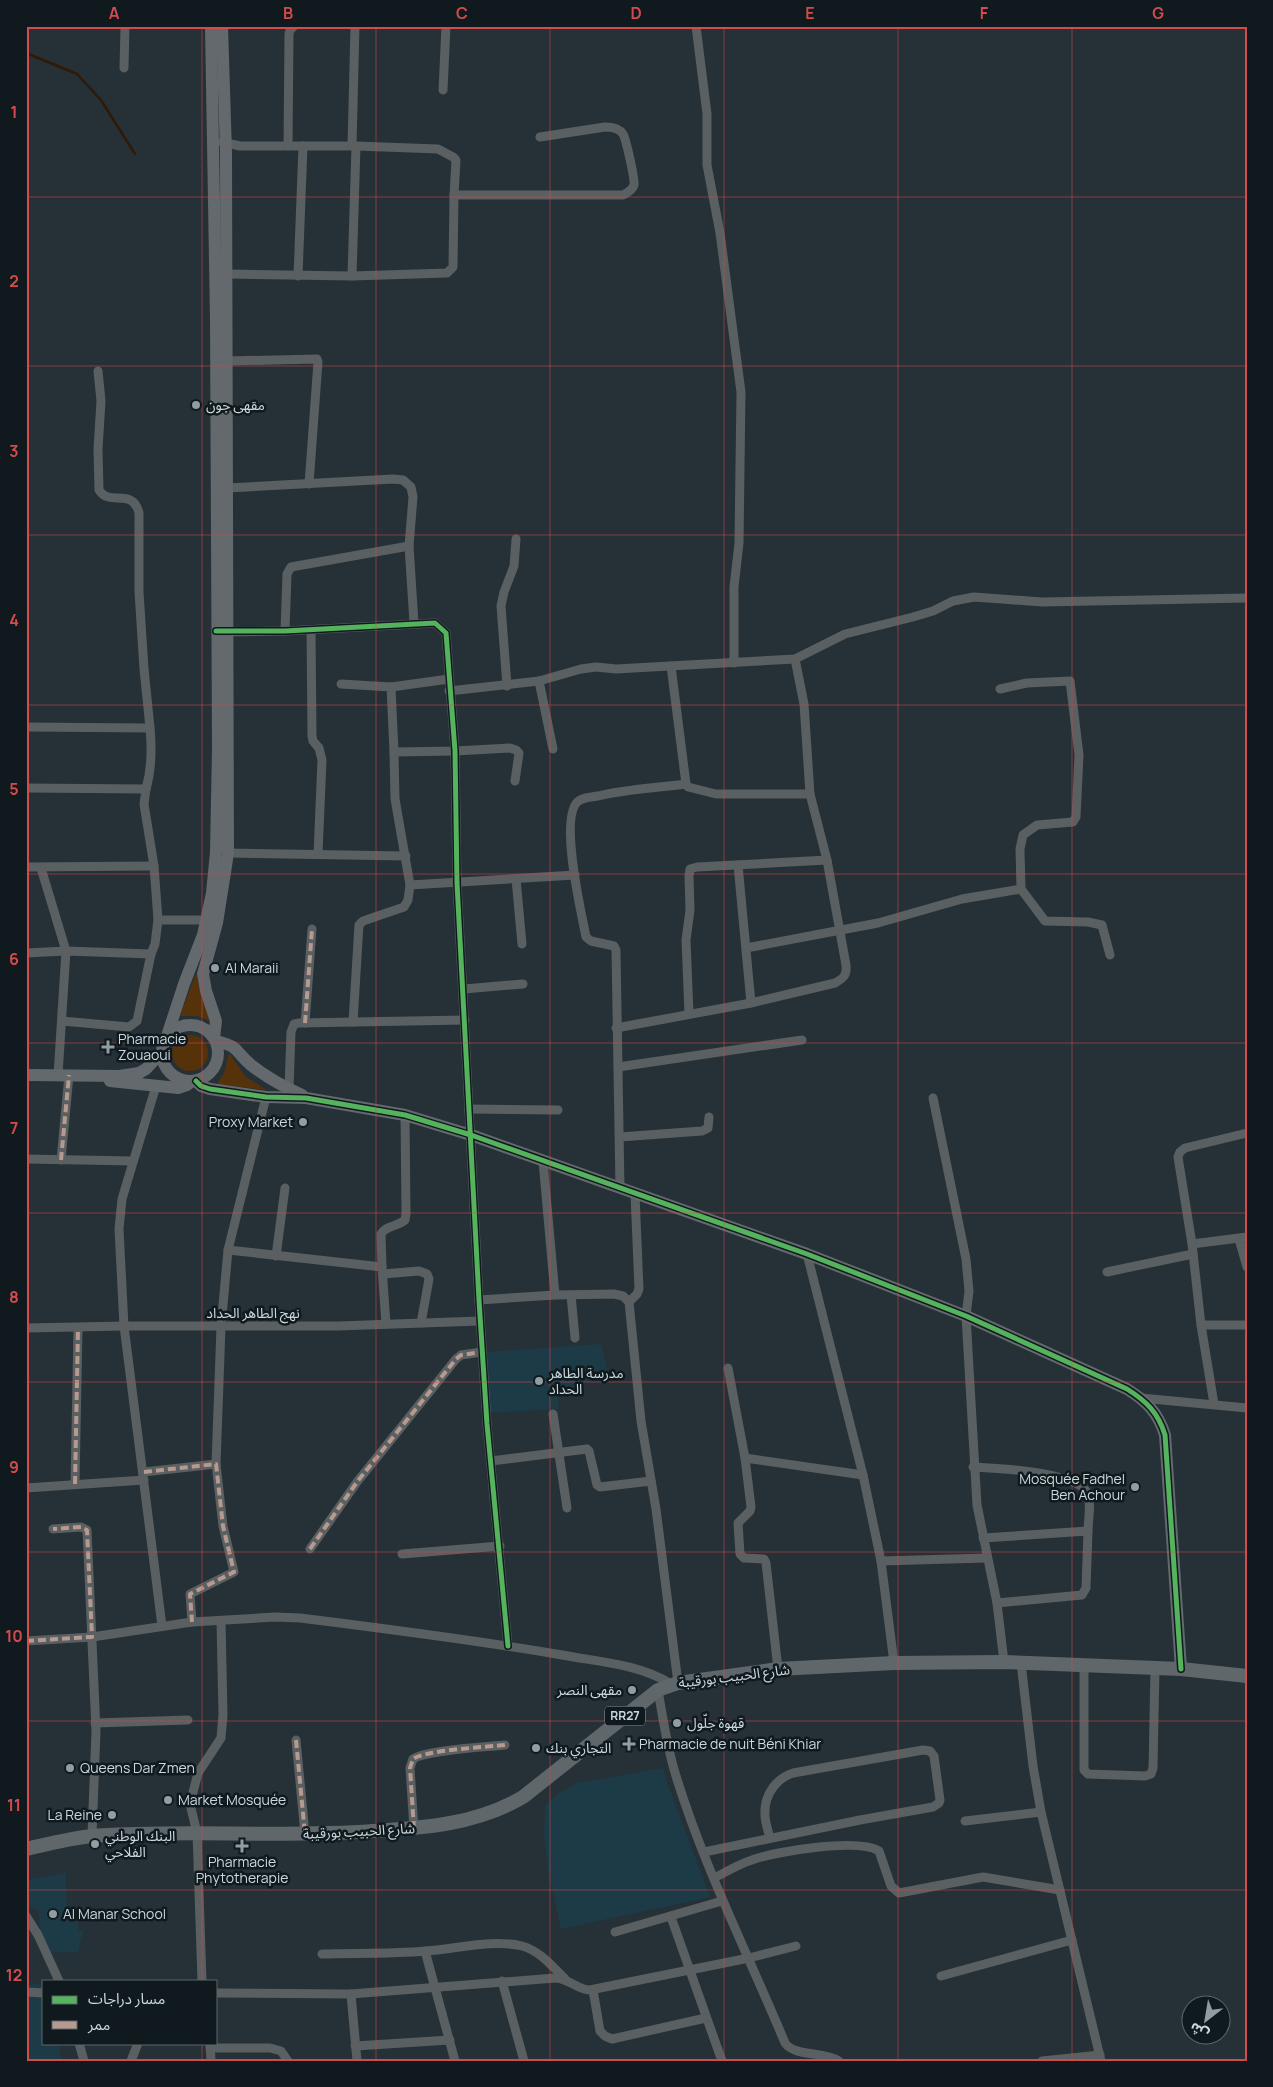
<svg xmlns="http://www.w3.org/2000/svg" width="1273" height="2087" font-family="Manrope,'Noto Sans Arabic',sans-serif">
	<rect width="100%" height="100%" fill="#253136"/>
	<g fill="#1d3b46">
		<polygon points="601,1344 609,1378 575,1384 576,1395 558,1397 558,1409 488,1413 485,1352"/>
		<polygon points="663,1768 668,1785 710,1897 561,1929 548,1870 544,1837 545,1805 558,1794 577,1783"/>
		<polygon points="66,1873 67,1918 78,1921 78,1930 83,1931 78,1952 41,1953 39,1910 26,1908 26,1880"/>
		<polygon points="26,1982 44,1985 44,2043 58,2043 62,2061 26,2061"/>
	</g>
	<g fill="#55320a">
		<polygon points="196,973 200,991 212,1022 198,1016 180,1016"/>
		<circle cx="190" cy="1053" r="18"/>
		<polygon points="229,1053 246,1077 267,1090 217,1084 224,1073"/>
	</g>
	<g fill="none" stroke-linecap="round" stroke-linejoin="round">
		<polyline stroke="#301906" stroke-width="2.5" points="26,53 77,74 101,100 135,154"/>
		<g stroke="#5a5f61" stroke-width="9">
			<polyline points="696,26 707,114 707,165 720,233 741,392 739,543 734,587 734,663"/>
			<polyline points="124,68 125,26"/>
			<polyline points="443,90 446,26"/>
			<polyline points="222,142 240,146 356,146 438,149 453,157 456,160 454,195"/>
			<polyline points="288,146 289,34 290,30 294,26"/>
			<polyline points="352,146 355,26"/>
			<path d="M 226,274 L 352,276 L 447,273 L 453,267 L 454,195 L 623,195 C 627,193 632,191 634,185 C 635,179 626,139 623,134 C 619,128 612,127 605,127 L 540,137"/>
			<polyline points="298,276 303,146"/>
			<polyline points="352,276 356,146"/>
			<polyline points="227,361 317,359 318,362 309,484"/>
			<polyline points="227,488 393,479 403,480 411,487 413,497 409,546 414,623"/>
			<polyline points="311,630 312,736 313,741 319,748 322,760 318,854"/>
			<polyline points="285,631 287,574 291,567 409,546"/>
			<polyline points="222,632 285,631 435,623 446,633 455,751 457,883 479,1300 487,1424 508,1646"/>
			<polyline points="671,666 686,784 688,787 716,794 810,794"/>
			<polyline points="539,681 553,749"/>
			<polyline points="341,684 391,687 394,752"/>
			<polyline points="507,686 501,606 504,592 514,566 516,539"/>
			<polyline points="391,687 449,679"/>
			<polyline points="1000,689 1027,683 1070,681 1079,755 1076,817 1073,822 1037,825 1023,835 1020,849 1021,889 1045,921 1088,922 1102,925 1110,955"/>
			<polyline points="449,691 539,681 581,669 596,667 616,669 795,659 845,634 913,617 933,611 953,601 974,597 1042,602 1247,598"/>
			<path d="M 26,727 L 150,728 L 144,669 L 139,592 L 139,513 C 133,487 109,507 99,490 L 98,449 L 101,401 L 98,371"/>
			<polyline points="26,788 146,789 144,804 154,866 158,920 206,920"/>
			<path d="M 146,789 C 152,768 152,749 150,728"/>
			<polyline points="228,853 406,856"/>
			<polyline points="738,865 751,1003"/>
			<polyline points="26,867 154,866"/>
			<polyline points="516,879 522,944"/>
			<polyline points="410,885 575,875"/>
			<polyline points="746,948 878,923 962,899 1021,889"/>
			<polyline points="26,953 66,951 41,868"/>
			<polyline points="464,989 523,984"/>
			<polyline points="689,1014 686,940 690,910 689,876 690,869 697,867 827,860 810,794 804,704 795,659"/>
			<polyline points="62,1021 129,1027 137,1021 151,954 155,944 158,920"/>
			<polyline points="353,1022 359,925 363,921 404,907 408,900 410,885 395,799 394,752 455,751 510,748 516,750 519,753 515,781"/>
			<polyline points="305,1023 312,929"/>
			<path d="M 616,1028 L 751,1003 L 835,983 C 844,978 847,975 846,965 L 827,860"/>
			<polyline points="618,1067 802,1040"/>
			<polyline points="58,1075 66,951 151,954"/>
			<polyline points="156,1086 122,1199 119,1229 124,1326 162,1626"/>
			<polyline points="289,1089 291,1032 294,1024 299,1023 465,1020"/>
			<polyline points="933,1098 966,1259 969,1291 966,1316 977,1505 997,1603 1004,1662"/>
			<polyline points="469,1109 558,1110"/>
			<polyline points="620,1137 702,1131 708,1128 709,1117"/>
			<polyline points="26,1159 133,1161"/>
			<polyline points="61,1160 69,1075"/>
			<polyline points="543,1161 555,1295"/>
			<path d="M 620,1189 L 616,950 L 614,946 L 591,941 L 586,937 C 582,915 557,812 580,800 C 585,797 593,797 598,796 C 627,789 656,788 686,784"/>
			<polyline points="1239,1239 1247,1267"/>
			<polyline points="1192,1244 1247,1237"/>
			<polyline points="228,1250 382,1267 386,1324"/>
			<polyline points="807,1254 863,1475 881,1561 894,1663"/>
			<polyline points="276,1256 285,1188"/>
			<path d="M 382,1267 L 381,1234 C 386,1225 397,1227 405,1220 L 406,1214 L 405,1115"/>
			<polyline points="1107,1272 1193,1254"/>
			<polyline points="383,1274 419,1271 427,1274 429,1279 421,1323"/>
			<polyline points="571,1295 575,1338"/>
			<polyline points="479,1300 555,1295 614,1294 623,1296 629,1302 641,1421 656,1509 678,1683"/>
			<polyline points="629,1302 637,1294 639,1289 635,1194"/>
			<polyline points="1201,1325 1247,1325"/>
			<polyline points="26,1328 124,1326 338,1326 480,1321"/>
			<polyline points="728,1368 745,1458 751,1507 750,1511 738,1523 740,1554 744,1558 764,1559 766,1563 778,1669"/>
			<polyline points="1141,1398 1247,1408"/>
			<polyline points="1214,1404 1201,1325 1192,1244 1178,1157 1180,1152 1185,1148 1247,1133"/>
			<polyline points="553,1414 567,1508"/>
			<polyline points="745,1458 863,1475"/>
			<polyline points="491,1461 587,1449 589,1451 597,1485 600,1487 651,1481"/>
			<path d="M 973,1467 C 995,1468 1078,1472 1087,1493 C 1092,1503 1088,1520 1088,1531"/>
			<polyline points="144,1472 216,1464"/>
			<polyline points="75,1484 78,1328"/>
			<polyline points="26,1488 144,1480"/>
			<polyline points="53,1529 81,1527 87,1530 96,1731 92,1836"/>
			<polyline points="983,1538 1088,1531 1086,1588 1082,1595 997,1603"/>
			<polyline points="310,1549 357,1482 456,1359 461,1355 482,1352"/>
			<polyline points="402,1554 500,1546"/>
			<polyline points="881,1561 987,1558"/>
			<polyline points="192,1622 190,1594 234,1572 223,1526 216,1464 221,1327 228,1250 266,1097"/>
			<path d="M 26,1641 L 92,1637 L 192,1622 L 275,1617 L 300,1618 C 387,1629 476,1640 562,1655 C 599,1662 639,1664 671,1684"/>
			<polyline points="1021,1663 1033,1766 1041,1812 1101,2061"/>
			<polyline points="1084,1667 1084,1770 1088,1774 1145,1776 1151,1774 1153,1768 1155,1669"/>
			<path d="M 658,1690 C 663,1719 667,1748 676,1776 C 704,1867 748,1954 785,2043 C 795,2057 823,2051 839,2061"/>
			<polyline points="95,1723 188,1720"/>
			<polyline points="296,1740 305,1834"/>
			<polyline points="965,1821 1041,1812"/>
			<path d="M 414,1829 L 410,1768 L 413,1759 C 426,1750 486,1747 505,1745"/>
			<path d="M 704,1852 L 860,1820 L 933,1807 L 939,1803 L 940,1800 L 934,1756 L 930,1751 L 923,1750 L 793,1773 C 777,1778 765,1794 765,1811 C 764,1820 768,1830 770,1838"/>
			<path d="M 714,1878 C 726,1872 739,1864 752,1860 C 776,1851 859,1838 879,1851 L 891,1886 L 899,1893 L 983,1877 L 1060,1890"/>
			<polyline points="26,1916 38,1935 59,1981"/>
			<polyline points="671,1917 722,2061"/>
			<polyline points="615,1932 722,1901"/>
			<polyline points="425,1951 455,2061"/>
			<path d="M 322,1954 C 357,1953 392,1954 426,1951 C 455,1949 494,1939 522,1946 C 540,1951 552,1966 565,1979"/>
			<polyline points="941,1976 1072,1940"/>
			<polyline points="202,1981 197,1833 190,1804 198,1773 221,1738 223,1715 221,1621"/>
			<polyline points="502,1981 524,2061"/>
			<polyline points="593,1990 600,2031 605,2036 612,2039 706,2018"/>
			<polyline points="26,1992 44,1993"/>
			<path d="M 216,1993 L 351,1994 L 555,1978 C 569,1978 577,1990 590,1990 L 749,1958 L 796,1946"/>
			<polyline points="351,1994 357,2061"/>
			<polyline points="79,2043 84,2061"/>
			<polyline points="210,2043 211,2061"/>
			<polyline points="355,2046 450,2040"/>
			<polyline points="210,2048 270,2048 281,2051 288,2061"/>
			<polyline points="131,2061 138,2043"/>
			<polyline points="1042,2061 1100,2055"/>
		</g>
		<g stroke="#63696c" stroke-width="12">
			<circle cx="190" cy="1053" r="28"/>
			<polyline points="167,1036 184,984 203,935 212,893 216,852 218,748 216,319 211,26"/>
			<polyline points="214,1038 216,1021 206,991 203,974 217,923 228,853 226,153 222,26"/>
			<path d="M 216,1041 C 241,1047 234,1051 251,1065 C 266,1077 284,1087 302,1095"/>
			<polyline points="26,1075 119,1076 139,1073 146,1069 162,1052"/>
			<polyline points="110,1081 178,1088 187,1085 191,1082"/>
			<path d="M 196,1081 L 201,1086 L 210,1089 L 266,1097 L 306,1098 L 405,1115 L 471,1135 L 807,1254 L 966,1316 L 1127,1389 C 1146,1401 1158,1412 1165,1435 L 1181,1669"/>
		</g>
		<path stroke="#60676b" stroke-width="14" d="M 26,1849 C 48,1844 71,1838 93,1836 C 186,1829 280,1838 373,1831 C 425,1828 477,1824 523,1797 L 658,1690 L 678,1683 L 778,1669 L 894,1663 L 1004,1662 L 1181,1669 L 1247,1676"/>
		<g stroke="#b69a8f" stroke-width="4" stroke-dasharray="8 4" stroke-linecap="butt">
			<polyline points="305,1023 312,929"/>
			<polyline points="61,1160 69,1075"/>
			<polyline points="144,1472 216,1464 223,1526 234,1572 190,1594 192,1622"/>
			<polyline points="75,1484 78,1328"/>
			<polyline points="310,1549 357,1482 456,1359 461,1355 482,1352"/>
			<polyline points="26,1641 92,1637 87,1530 81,1527 53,1529"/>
			<polyline points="296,1740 305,1834"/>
			<path d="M 414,1829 L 410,1768 L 413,1759 C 426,1750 486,1747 505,1745"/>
		</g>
		<defs>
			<g id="cycleway">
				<polyline points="216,631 285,631 435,623 446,633 455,751 457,883 479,1300 487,1424 508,1646"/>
				<path d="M 196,1081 L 201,1086 L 210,1089 L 266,1097 L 306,1098 L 405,1115 L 471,1135 L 807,1254 L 966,1316 L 1127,1389 C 1146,1401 1158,1412 1165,1435 L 1181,1669"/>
			</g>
		</defs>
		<use href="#cycleway" stroke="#101a1e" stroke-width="8"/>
		<use href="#cycleway" stroke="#56b35d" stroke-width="5"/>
	</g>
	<path fill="none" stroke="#d44b4c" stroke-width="1" stroke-opacity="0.55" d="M 202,26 L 202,1981M 376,26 L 376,2061M 550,26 L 550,2061M 724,26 L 724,2061M 898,26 L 898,2061M 1072,26 L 1072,2061M 26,197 L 1247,197M 26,366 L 1247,366M 26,535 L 1247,535M 26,705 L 1247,705M 26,874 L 1247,874M 26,1043 L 1247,1043M 26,1213 L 1247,1213M 26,1382 L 1247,1382M 26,1552 L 1247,1552M 26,1721 L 1247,1721M 26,1890 L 1247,1890M 202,2043 L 202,2061"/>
	<g fill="#909ea3" stroke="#101a1e" stroke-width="2">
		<circle cx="196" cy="405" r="5"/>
		<circle cx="215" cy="968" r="5"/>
		<path d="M105.5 1039.5h5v5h5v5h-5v5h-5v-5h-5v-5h5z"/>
		<circle cx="303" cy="1122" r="5"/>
		<circle cx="539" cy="1381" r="5"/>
		<circle cx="1135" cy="1487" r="5"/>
		<circle cx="632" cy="1690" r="5"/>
		<circle cx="677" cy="1723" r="5"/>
		<path d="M626.5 1736.5h5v5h5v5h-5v5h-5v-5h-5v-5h5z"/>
		<circle cx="536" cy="1748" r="5"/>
		<circle cx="70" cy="1768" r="5"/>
		<circle cx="168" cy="1800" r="5"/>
		<circle cx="112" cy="1815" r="5"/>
		<circle cx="95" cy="1844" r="5"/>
		<path d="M239.5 1838.5h5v5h5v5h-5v5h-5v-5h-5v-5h5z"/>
		<circle cx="53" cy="1914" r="5"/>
	</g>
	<g text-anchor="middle" stroke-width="5" stroke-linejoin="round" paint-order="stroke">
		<rect fill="#101a1e" stroke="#929fa4" stroke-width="1" x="605" y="1706.5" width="40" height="19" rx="4"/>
		<g font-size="12" font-weight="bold" fill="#cad8de">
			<text x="625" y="1720">RR27</text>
		</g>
		<g font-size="14" fill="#cad8de" stroke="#101a1e" text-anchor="start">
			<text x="206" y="410">مقهى جون</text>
			<text x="225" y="973">Al Maraii</text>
			<text x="118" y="1044">Pharmacie<tspan x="118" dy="16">Zouaoui</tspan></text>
			<text x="293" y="1127" text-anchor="end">Proxy Market</text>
			<text x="549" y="1378">مدرسة الطاهر<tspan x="549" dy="16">الحداد</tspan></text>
			<text x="1125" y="1484" text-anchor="end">Mosquée Fadhel<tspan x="1125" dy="16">Ben Achour</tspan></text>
			<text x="622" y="1695" text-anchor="end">مقهى النصر</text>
			<text x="687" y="1728">قهوة جلّول</text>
			<text x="639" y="1749">Pharmacie de nuit Béni Khiar</text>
			<text x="546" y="1753">التجاري بنك</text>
			<text x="80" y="1773">Queens Dar Zmen</text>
			<text x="178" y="1805">Market Mosquée</text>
			<text x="102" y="1820" text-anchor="end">La Reine</text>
			<text x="105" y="1841">البنك الوطني<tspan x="105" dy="16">الفلاحي</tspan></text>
			<text x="242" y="1867" text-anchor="middle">Pharmacie<tspan x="242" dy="16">Phytotherapie</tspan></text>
			<text x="63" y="1919">Al Manar School</text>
		</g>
		<g font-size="14" fill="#cad8de" stroke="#101a1e">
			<text x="253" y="1318">نهج الطاهر الحداد</text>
			<text transform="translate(734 1676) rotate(-7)" y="5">شارع الحبيب بورقيبة</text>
			<text transform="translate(359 1831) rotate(-3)" y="5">شارع الحبيب بورقيبة</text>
		</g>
	</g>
	<rect width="1273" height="2087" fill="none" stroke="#101a1e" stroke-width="55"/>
	<rect x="42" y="1980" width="175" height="65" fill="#101a1e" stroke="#5a666b"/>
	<rect x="52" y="1996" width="25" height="8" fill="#56b35d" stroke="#5a666b"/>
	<text x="88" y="2004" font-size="15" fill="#cad8de">مسار دراجات</text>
	<rect x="52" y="2021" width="25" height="8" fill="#b69a8f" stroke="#5a666b"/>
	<text x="88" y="2030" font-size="15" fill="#cad8de">ممر</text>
	<g transform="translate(1206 2020) rotate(211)"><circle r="24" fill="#101a1e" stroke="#5a666b"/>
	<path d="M0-4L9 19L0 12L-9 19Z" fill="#909ea3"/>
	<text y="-8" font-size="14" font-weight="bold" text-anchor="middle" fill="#cad8de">ش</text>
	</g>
	<rect x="28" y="28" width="1218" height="2032" fill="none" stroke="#d44b4c" stroke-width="2"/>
	<g font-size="16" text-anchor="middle" font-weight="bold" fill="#d44b4c">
		<text x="114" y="19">A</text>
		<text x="288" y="19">B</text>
		<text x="462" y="19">C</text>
		<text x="636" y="19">D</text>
		<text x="810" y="19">E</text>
		<text x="984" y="19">F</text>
		<text x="1158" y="19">G</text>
		<text x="14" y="118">1</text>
		<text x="14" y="287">2</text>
		<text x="14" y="457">3</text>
		<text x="14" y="626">4</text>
		<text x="14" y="795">5</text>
		<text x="14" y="965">6</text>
		<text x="14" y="1134">7</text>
		<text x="14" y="1303">8</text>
		<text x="14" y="1473">9</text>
		<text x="14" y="1642">10</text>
		<text x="14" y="1811">11</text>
		<text x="14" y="1981">12</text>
	</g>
</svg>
